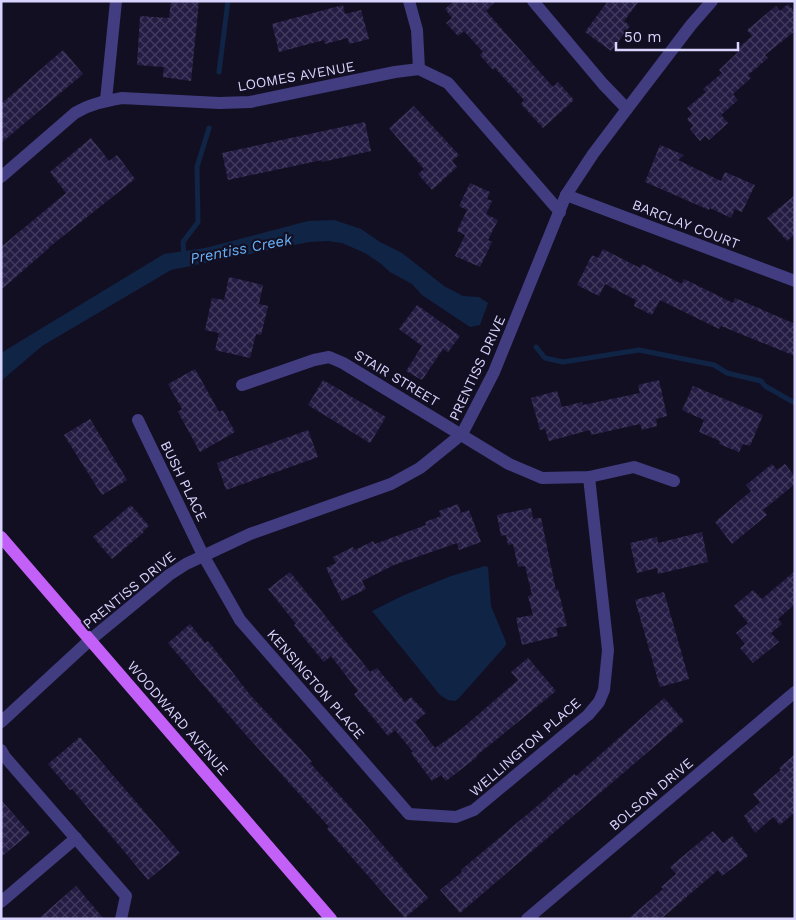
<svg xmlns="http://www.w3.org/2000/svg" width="796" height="920" font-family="'Work Sans',sans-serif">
	<defs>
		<pattern id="building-cross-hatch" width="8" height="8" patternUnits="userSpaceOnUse" patternTransform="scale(1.25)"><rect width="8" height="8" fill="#251c43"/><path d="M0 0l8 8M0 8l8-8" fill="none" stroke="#443c5f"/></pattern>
	</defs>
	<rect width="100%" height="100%" fill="#130f23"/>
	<g fill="#102446">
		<polygon points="334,220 361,229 380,242 402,253 444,286 463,296 479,297 488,303 480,325 470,327 422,295 412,284 390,272 380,263 365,253 342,243 328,241 309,242 171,270 42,346 1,381 1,353 164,254 205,248 308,221"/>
		<polygon points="485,566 488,567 491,606 506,642 506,645 459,698 455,701 448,700 440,695 372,611 402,596 451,576"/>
	</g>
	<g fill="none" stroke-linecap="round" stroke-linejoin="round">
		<g stroke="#102446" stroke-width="5">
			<polyline points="219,72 228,1"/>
			<polyline points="184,256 183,242 198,222 197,167 209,128"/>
			<polyline points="536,347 545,358 563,362 639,350 714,365 727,373 761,381 765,386 795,403"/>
		</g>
	</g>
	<g fill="url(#building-cross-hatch)">
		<polygon points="171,1 199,1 191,81 163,77 164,67 137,65 140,16 169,18"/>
		<polygon points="454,1 496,1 486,11 553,87 558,82 574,100 543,128 521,104 524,100 495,68 493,70 480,55 483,52 464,31 458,36 446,23 452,18 445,9"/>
		<polygon points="608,1 639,1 624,21 630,26 611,51 585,32"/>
		<polygon points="788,4 795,12 795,31 765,55 768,58 748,75 751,78 733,94 738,100 721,115 728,123 709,140 705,136 700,141 690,129 693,126 687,119 692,114 687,108 706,92 703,89 722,73 719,70 738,52 736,50 752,36 747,30 776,6 780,11"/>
		<polygon points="343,5 345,14 361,10 369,39 349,44 348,38 325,44 324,40 279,52 272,24"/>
		<polygon points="63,50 83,74 1,143 1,104"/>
		<polygon points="414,106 459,155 452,161 457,167 432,190 418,174 424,169 389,128"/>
		<polygon points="365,122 371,151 322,162 322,160 228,180 222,153"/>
		<polygon points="91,138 109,161 117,155 135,179 48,248 49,248 1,290 1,247 66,193 50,172"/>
		<polygon points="660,145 684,155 678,160 721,181 725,172 755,185 742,212 735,209 731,218 710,208 709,210 645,182"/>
		<polygon points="470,183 490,192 487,199 492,201 486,214 498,220 488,240 492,242 480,267 455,256 465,235 457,231 467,210 459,206"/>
		<polygon points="795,195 795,234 787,241 767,218"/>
		<polygon points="603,249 640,268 642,264 682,284 684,279 733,303 735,298 795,324 795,356 721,326 719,329 660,300 652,315 634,306 636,300 605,284 599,296 577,285 592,255 598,258"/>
		<polygon points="229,277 263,285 259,304 268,306 261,335 256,334 250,358 215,350 219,333 205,330 212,298 224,300"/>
		<polygon points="417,305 460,336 448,352 443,349 422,380 406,371 422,346 399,329"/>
		<polygon points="195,369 219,412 223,410 235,432 200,452 178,412 182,409 168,384"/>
		<polygon points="323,380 386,417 370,443 308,405"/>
		<polygon points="659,380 667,416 656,419 657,426 642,430 640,424 591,435 590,430 549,441 545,429 540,430 531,398 557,391 562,407 582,402 583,405 640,393 638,385"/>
		<polygon points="693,386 763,415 750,446 743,444 739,452 719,444 720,441 699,432 704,420 682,410"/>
		<polygon points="90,419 127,480 102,495 64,435"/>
		<polygon points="308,430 318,457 226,490 217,463"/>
		<polygon points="772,464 777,470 785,464 795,477 795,484 763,510 767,515 732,544 715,522 751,491 746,485"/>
		<polygon points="458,504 461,513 469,510 481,542 459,550 457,543 394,565 362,581 366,589 342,601 326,568 336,563 333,557 353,547 355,550 373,541 375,544 426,525 425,522 441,516 439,511"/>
		<polygon points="131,505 149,526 143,531 144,532 112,559 93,537"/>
		<polygon points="531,508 533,519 541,518 556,590 558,589 567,626 556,628 558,636 522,645 516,618 533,615 528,596 532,595 525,566 518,567 513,544 508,545 506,535 501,536 497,515"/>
		<polygon points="702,532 708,562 658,574 657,568 637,573 630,543 657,537 658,543"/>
		<polygon points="795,571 795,604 778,619 782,624 771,633 779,642 753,663 740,648 745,644 736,633 748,623 734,606 753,590 762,599"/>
		<polygon points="290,572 370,672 377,668 405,702 411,697 426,713 415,722 435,748 458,732 518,680 511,672 528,658 556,691 476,756 477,757 446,781 441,775 432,781 411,753 413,752 395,730 388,736 354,694 358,691 331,656 324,662 309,644 294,625 296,624 268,589"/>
		<polygon points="664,592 689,679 660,687 635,600"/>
		<polygon points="190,624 205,643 208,641 251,696 296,744 312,762 310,763 351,808 428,898 405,918 327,829 329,827 238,726 168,643"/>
		<polygon points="664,698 684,721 460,913 440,890 462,872 461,870 548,797 548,796 574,774 576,776"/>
		<polygon points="80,737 180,853 148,880 72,789 70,790 48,764"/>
		<polygon points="795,754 795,812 780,825 773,817 755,833 744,816 760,802 753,794 781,770 779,768"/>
		<polygon points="1,800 30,833 1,857"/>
		<polygon points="713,831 723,843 732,836 748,856 722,876 718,870 661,919 628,919 663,889 661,887 676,874 670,867"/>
		<polygon points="76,886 104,919 38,919"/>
	</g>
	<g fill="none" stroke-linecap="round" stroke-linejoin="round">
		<g stroke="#413d80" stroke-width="12">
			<polyline points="409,1 417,30 419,69"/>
			<polyline points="533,1 603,84 627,109"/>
			<polyline points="106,100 116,1"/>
			<path d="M 1,177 L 75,113 C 90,104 105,101 122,98 L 219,103 L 250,102 L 395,72 L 419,69 L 448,83 L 560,212"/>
			<polyline points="566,195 795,281"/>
			<polyline points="242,385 314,360 329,357 343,363 509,464 542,478 589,477 634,467 674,481"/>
			<polyline points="138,420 203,555 240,620 409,814 456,817 474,810 588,715 599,702 604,690 608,650 589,477"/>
			<polyline points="1,722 90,640 169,575 186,564 250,534 391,484 420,468 462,434 494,372 566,195 593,154 627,109 691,25 712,1"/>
			<polyline points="1,750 5,757 126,896 121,919"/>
			<polyline points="1,902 76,838"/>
			<polyline points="527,919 795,692"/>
		</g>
		<polyline stroke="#c260f7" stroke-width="12" points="1,537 331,919"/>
	</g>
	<g text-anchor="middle" stroke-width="4.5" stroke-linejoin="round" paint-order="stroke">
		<g font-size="14" fill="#d9d4fd" stroke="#130f23">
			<text transform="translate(296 76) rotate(-10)" y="5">LOOMES AVENUE</text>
			<text transform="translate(686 224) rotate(21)" y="5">BARCLAY COURT</text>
			<text transform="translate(477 368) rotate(-65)" y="5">PRENTISS DRIVE</text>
			<text transform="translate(397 378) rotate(31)" y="5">STAIR STREET</text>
			<text transform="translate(184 481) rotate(64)" y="5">BUSH PLACE</text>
			<text transform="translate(129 590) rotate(-39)" y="5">PRENTISS DRIVE</text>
			<text transform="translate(316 684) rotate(49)" y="5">KENSINGTON PLACE</text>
			<text transform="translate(178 718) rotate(49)" y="5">WOODWARD AVENUE</text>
			<text transform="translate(525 747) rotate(-41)" y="5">WELLINGTON PLACE</text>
			<text transform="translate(651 794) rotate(-40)" y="5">BOLSON DRIVE</text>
		</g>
		<g font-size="15" font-style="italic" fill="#67b1f7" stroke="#130f23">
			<text transform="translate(241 249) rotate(-11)" y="5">Prentiss Creek</text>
		</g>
	</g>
	<rect width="796" height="920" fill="none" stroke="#d9d4fd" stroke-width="5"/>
	<path d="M616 42v8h122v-8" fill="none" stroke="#d9d4fd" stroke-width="2.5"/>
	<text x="624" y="42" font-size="15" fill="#d9d4fd" stroke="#130f23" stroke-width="4" paint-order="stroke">50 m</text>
</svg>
